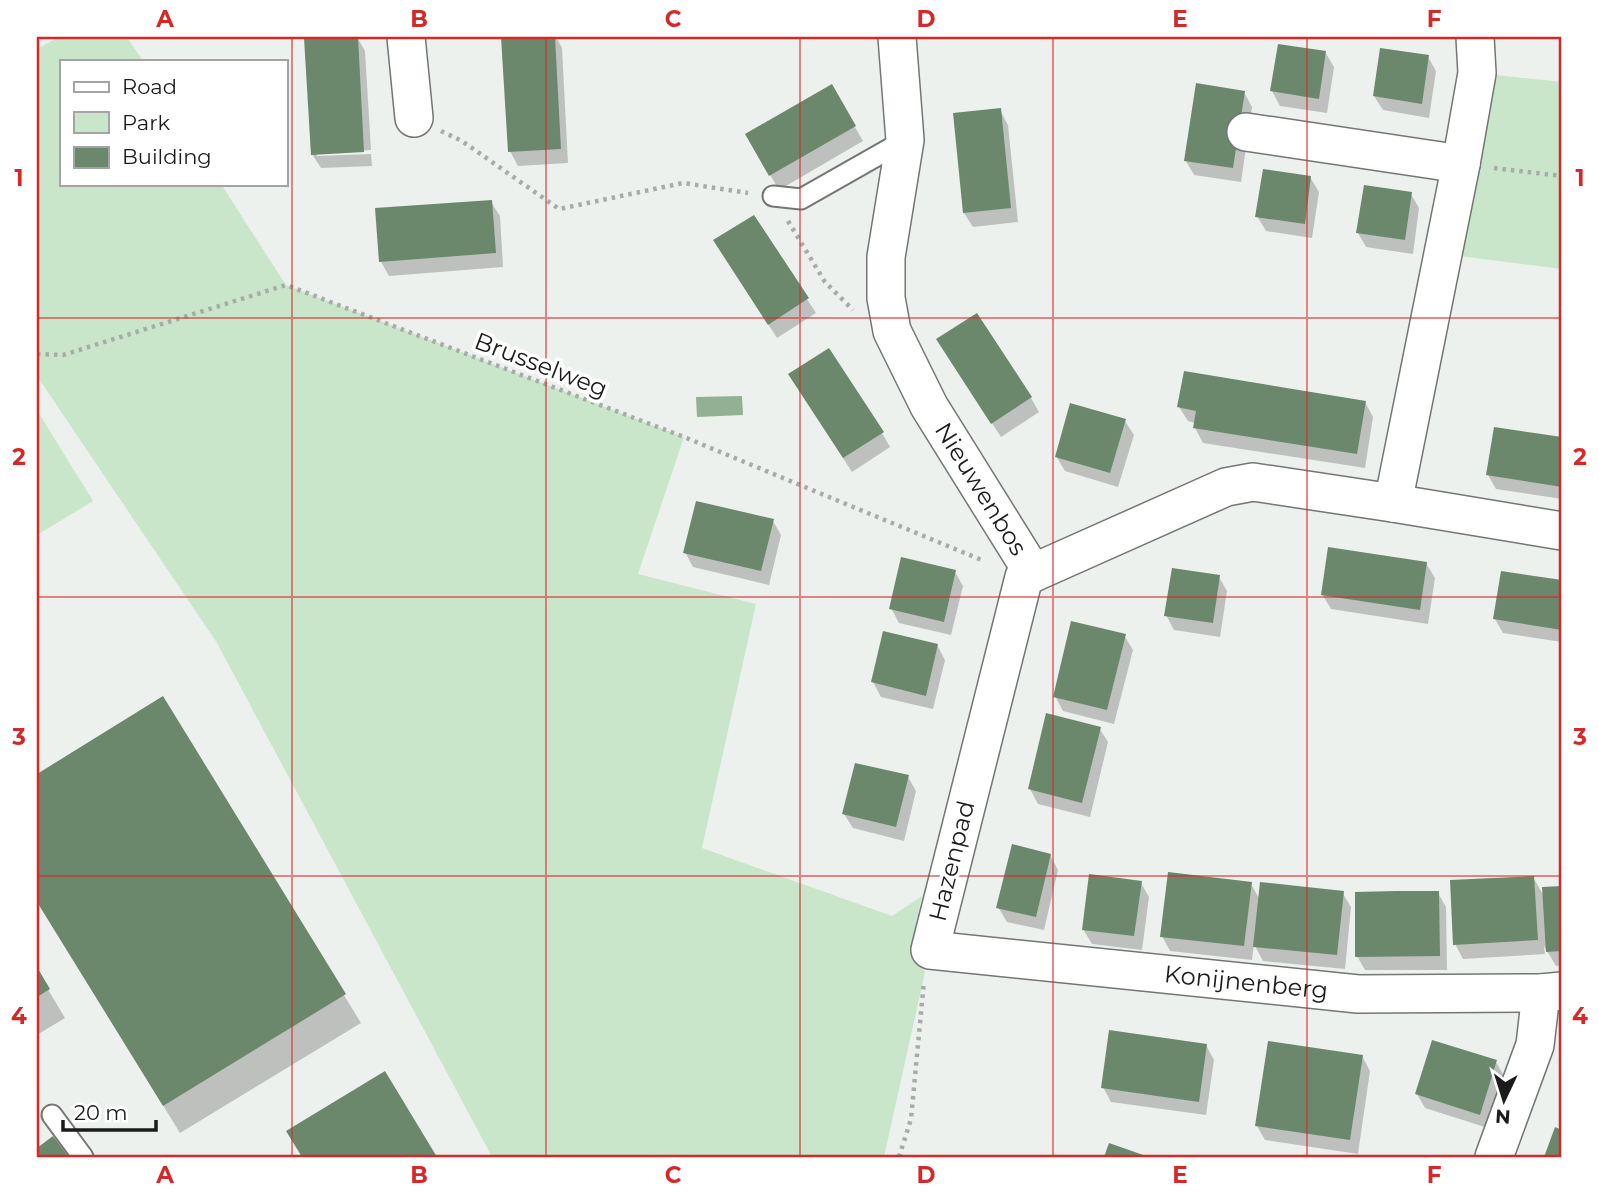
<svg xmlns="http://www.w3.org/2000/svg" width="1599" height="1194" font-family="Montserrat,sans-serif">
	<rect width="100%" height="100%" fill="#edf1ed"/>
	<g fill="#c9e6ca">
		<polygon points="59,37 127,37 143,61 61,61 61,184 221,184 286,285 684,437 638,574 756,604 702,848 892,916 922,896 911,946 925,972 884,1157 492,1157 217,643 37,376 37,49"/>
		<polygon points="1477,73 1562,82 1562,269 1443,254"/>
		<polygon points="37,410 93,501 37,535"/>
	</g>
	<polygon fill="#92b093" points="742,396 743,415 697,417 696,397"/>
	<g fill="#0003">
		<polygon points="357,37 365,51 371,150 317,153 317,156 371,154 372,166 321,168 312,154 306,40"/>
		<polygon points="503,37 556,37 562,48 568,163 518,166 510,151"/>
		<polygon points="1325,52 1334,67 1327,113 1280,106 1272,91"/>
		<polygon points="1428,57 1436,71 1429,118 1383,110 1374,96"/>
		<polygon points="831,86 863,141 779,190 747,135"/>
		<polygon points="1244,92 1252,107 1241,182 1194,175 1186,161"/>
		<polygon points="1000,110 1008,125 1018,222 973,227 964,213"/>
		<polygon points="1310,177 1319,192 1312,238 1266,231 1257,216"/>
		<polygon points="1411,194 1419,208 1413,254 1366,247 1358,233"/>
		<polygon points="491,202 500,216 503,267 389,276 381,262"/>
		<polygon points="753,217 816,313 777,338 724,255"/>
		<polygon points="947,354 1031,398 1039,412 1001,437"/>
		<polygon points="798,388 882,433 890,447 852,472"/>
		<polygon points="1365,402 1373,417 1365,468 1203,443 1195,428 1195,423 1188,421 1179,407"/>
		<polygon points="1125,421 1134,435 1118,487 1065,471 1056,456"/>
		<polygon points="1495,429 1562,439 1562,499 1496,489 1488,475"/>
		<polygon points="773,521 781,535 769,585 693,567 685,552"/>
		<polygon points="1426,563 1435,578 1428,624 1331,609 1322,594"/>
		<polygon points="955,572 963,586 951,635 899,623 891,608"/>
		<polygon points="1502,573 1562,582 1562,642 1503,633 1495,619"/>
		<polygon points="1219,577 1227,591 1220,637 1174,630 1166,615"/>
		<polygon points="1124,635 1133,650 1114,724 1063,711 1055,696"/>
		<polygon points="937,645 945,660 933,709 881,697 873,682"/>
		<polygon points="162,699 361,1023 180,1133 37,900 37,776"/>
		<polygon points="1099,728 1108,742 1090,817 1038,804 1030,789"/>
		<polygon points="908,777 916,791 904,841 853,828 844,814"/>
		<polygon points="1050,855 1058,870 1044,930 1007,922 998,907"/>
		<polygon points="1533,877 1545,898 1544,888 1562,887 1562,965 1556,966 1544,946 1545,954 1463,959 1455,944"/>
		<polygon points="1141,883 1149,897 1142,950 1092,944 1083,929"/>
		<polygon points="1251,884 1260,900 1342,892 1351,907 1345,969 1263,961 1254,944 1252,960 1170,951 1162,936"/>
		<polygon points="1438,893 1446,907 1447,970 1365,970 1357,956"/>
		<polygon points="37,971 65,1018 37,1035"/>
		<polygon points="1206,1045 1214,1060 1206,1115 1111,1102 1103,1087"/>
		<polygon points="1362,1056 1370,1071 1358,1154 1265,1140 1257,1126"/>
		<polygon points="1496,1062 1504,1076 1488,1128 1425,1108 1417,1094"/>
		<polygon points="384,1074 435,1157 303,1157 288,1132"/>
	</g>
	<g fill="#6b886d">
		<polygon points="326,37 358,37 364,152 311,155 304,38"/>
		<polygon points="501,37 555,37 561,149 508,152"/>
		<polygon points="1278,44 1326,51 1319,99 1270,91"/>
		<polygon points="1380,48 1429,55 1422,104 1373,96"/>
		<polygon points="1196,83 1245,91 1233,168 1184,161"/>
		<polygon points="832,84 856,126 769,176 745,134"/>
		<polygon points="1001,108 1011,208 963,213 953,113"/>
		<polygon points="1263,169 1311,176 1305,224 1255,217"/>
		<polygon points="1364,185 1412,192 1405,240 1356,233"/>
		<polygon points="492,200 496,253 379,262 375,208"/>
		<polygon points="754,215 809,298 768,325 713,240"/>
		<polygon points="977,313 1032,397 991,424 936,339"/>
		<polygon points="829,348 884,432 843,458 788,374"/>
		<polygon points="1184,371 1366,401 1357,454 1193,428 1196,411 1177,407"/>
		<polygon points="1070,403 1126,419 1110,473 1055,457"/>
		<polygon points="1494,427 1562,437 1562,487 1486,475"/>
		<polygon points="696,501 774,519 761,571 683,553"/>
		<polygon points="1328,547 1427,562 1420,610 1321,595"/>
		<polygon points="901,557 956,570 944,622 889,609"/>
		<polygon points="1172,568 1220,575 1213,623 1164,616"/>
		<polygon points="1501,571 1562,580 1562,630 1493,619"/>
		<polygon points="1071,621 1126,634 1107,710 1053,697"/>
		<polygon points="883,631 938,644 926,696 871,682"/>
		<polygon points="163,696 346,994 163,1106 37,902 37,774"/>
		<polygon points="1046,713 1101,727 1082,803 1028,789"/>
		<polygon points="855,763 909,775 896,827 842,814"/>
		<polygon points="1012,844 1051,854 1036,917 996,908"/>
		<polygon points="1168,872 1252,882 1244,946 1160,937"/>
		<polygon points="1089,874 1142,881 1134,936 1082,930"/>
		<polygon points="1534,876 1538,940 1453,945 1450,880"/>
		<polygon points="1260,882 1344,891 1337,955 1253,947"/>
		<polygon points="1562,886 1562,951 1546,952 1542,887"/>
		<polygon points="1396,891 1439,891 1440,956 1355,957 1355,892"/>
		<polygon points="37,967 50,989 37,997"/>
		<polygon points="1109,1030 1207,1044 1199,1102 1101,1088"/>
		<polygon points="1432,1040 1497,1060 1480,1115 1415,1094"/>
		<polygon points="1268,1041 1363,1055 1350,1140 1255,1126"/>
		<polygon points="385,1071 437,1157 302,1157 286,1131"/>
		<polygon points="1555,1127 1562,1130 1562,1157 1544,1157"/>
		<polygon points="53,1136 69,1157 37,1157 37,1148"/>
		<polygon points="1109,1143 1149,1157 1104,1157"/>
	</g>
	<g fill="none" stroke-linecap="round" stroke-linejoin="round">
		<defs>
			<g id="lane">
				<polyline points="773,196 801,199 905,140"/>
				<polyline points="52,1115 83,1157"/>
			</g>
			<g id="street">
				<polyline points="406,37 414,118"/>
				<path id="s1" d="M 897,37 L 905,140 L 886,257 L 886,298 L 892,331 L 929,406 L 1033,573"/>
				<polyline points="1246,132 1461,164"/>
				<polyline points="1393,503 1461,164 1477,73 1475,37"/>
				<path id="s2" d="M 1562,531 L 1393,503 L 1253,482 L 1226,487 L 1024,577 L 930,950 L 1358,994 L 1541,993 L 1562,991"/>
				<polyline points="1494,1157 1535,1045 1541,993"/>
			</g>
		</defs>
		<use href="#lane" stroke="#737673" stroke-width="23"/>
		<use href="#street" stroke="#737673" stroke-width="40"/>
		<g stroke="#a8aba8" stroke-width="4.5" stroke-dasharray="3.5 5" stroke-linecap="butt">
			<polyline points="441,131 462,141 559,209 683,183 748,193"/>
			<polyline points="1494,168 1562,176"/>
			<polyline points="788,221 825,282 853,310"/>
			<polyline points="37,354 63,355 286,285 684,437 984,561"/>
			<polyline points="899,1157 911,1119 924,981"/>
		</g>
		<use href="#lane" stroke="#fff" stroke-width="19"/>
		<use href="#street" stroke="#fff" stroke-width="37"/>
	</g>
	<path fill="none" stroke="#d62828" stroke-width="2" stroke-opacity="0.55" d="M 292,37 L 292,1157M 546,37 L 546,1157M 800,37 L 800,1157M 1053,37 L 1053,1157M 1307,37 L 1307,1157M 37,318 L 1562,318M 37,597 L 1562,597M 37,876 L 1562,876"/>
	<g text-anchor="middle" stroke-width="7" stroke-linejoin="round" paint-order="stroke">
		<g font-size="24" fill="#1a1b1a" stroke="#fff">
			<text transform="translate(541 365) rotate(21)" y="8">Brusselweg</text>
			<text dy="8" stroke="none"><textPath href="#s1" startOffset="478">Nieuwenbos</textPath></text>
			<text transform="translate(952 861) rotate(-76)" y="8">Hazenpad</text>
			<text dy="8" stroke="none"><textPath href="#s2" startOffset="1264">Konijnenberg</textPath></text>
		</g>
	</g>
	<rect width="1599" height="1194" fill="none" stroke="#ffffff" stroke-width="77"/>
	<rect x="60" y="60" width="228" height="126" fill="#ffffff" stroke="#a3a4a3" stroke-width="2"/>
	<rect x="74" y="82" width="35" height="10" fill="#ffffff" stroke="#a3a4a3" stroke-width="2"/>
	<text x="122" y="94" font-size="21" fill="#1a1b1a">Road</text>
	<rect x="74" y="112" width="35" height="21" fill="#c9e6ca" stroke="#a3a4a3" stroke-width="2"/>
	<text x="122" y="130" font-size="21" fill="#1a1b1a">Park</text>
	<rect x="74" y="147" width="35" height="21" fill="#6b886d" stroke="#a3a4a3" stroke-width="2"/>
	<text x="122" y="164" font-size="21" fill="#1a1b1a">Building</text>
	<g transform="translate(1504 1100) rotate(184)" stroke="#ffffff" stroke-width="5" paint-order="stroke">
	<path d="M0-5L12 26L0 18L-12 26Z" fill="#1a1b1a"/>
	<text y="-10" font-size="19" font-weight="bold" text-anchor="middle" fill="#1a1b1a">N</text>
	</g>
	<path d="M63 1120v10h93v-10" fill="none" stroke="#1a1b1a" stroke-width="3.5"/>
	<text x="74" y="1120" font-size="21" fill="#1a1b1a" stroke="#ffffff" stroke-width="5" paint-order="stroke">20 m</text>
	<rect x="38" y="38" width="1522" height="1118" fill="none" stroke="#d62828" stroke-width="2.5"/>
	<g font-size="23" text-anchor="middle" font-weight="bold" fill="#d62828">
		<text x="165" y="27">A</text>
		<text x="419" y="27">B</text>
		<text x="673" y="27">C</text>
		<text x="926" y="27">D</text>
		<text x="1180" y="27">E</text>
		<text x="1434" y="27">F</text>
		<text x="19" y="186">1</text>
		<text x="1580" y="186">1</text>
		<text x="19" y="465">2</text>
		<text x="1580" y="465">2</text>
		<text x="19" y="745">3</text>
		<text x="1580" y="745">3</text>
		<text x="19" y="1024">4</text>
		<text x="1580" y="1024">4</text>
		<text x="165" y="1183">A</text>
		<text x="419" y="1183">B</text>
		<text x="673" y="1183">C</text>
		<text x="926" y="1183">D</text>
		<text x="1180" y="1183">E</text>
		<text x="1434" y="1183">F</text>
	</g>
</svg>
